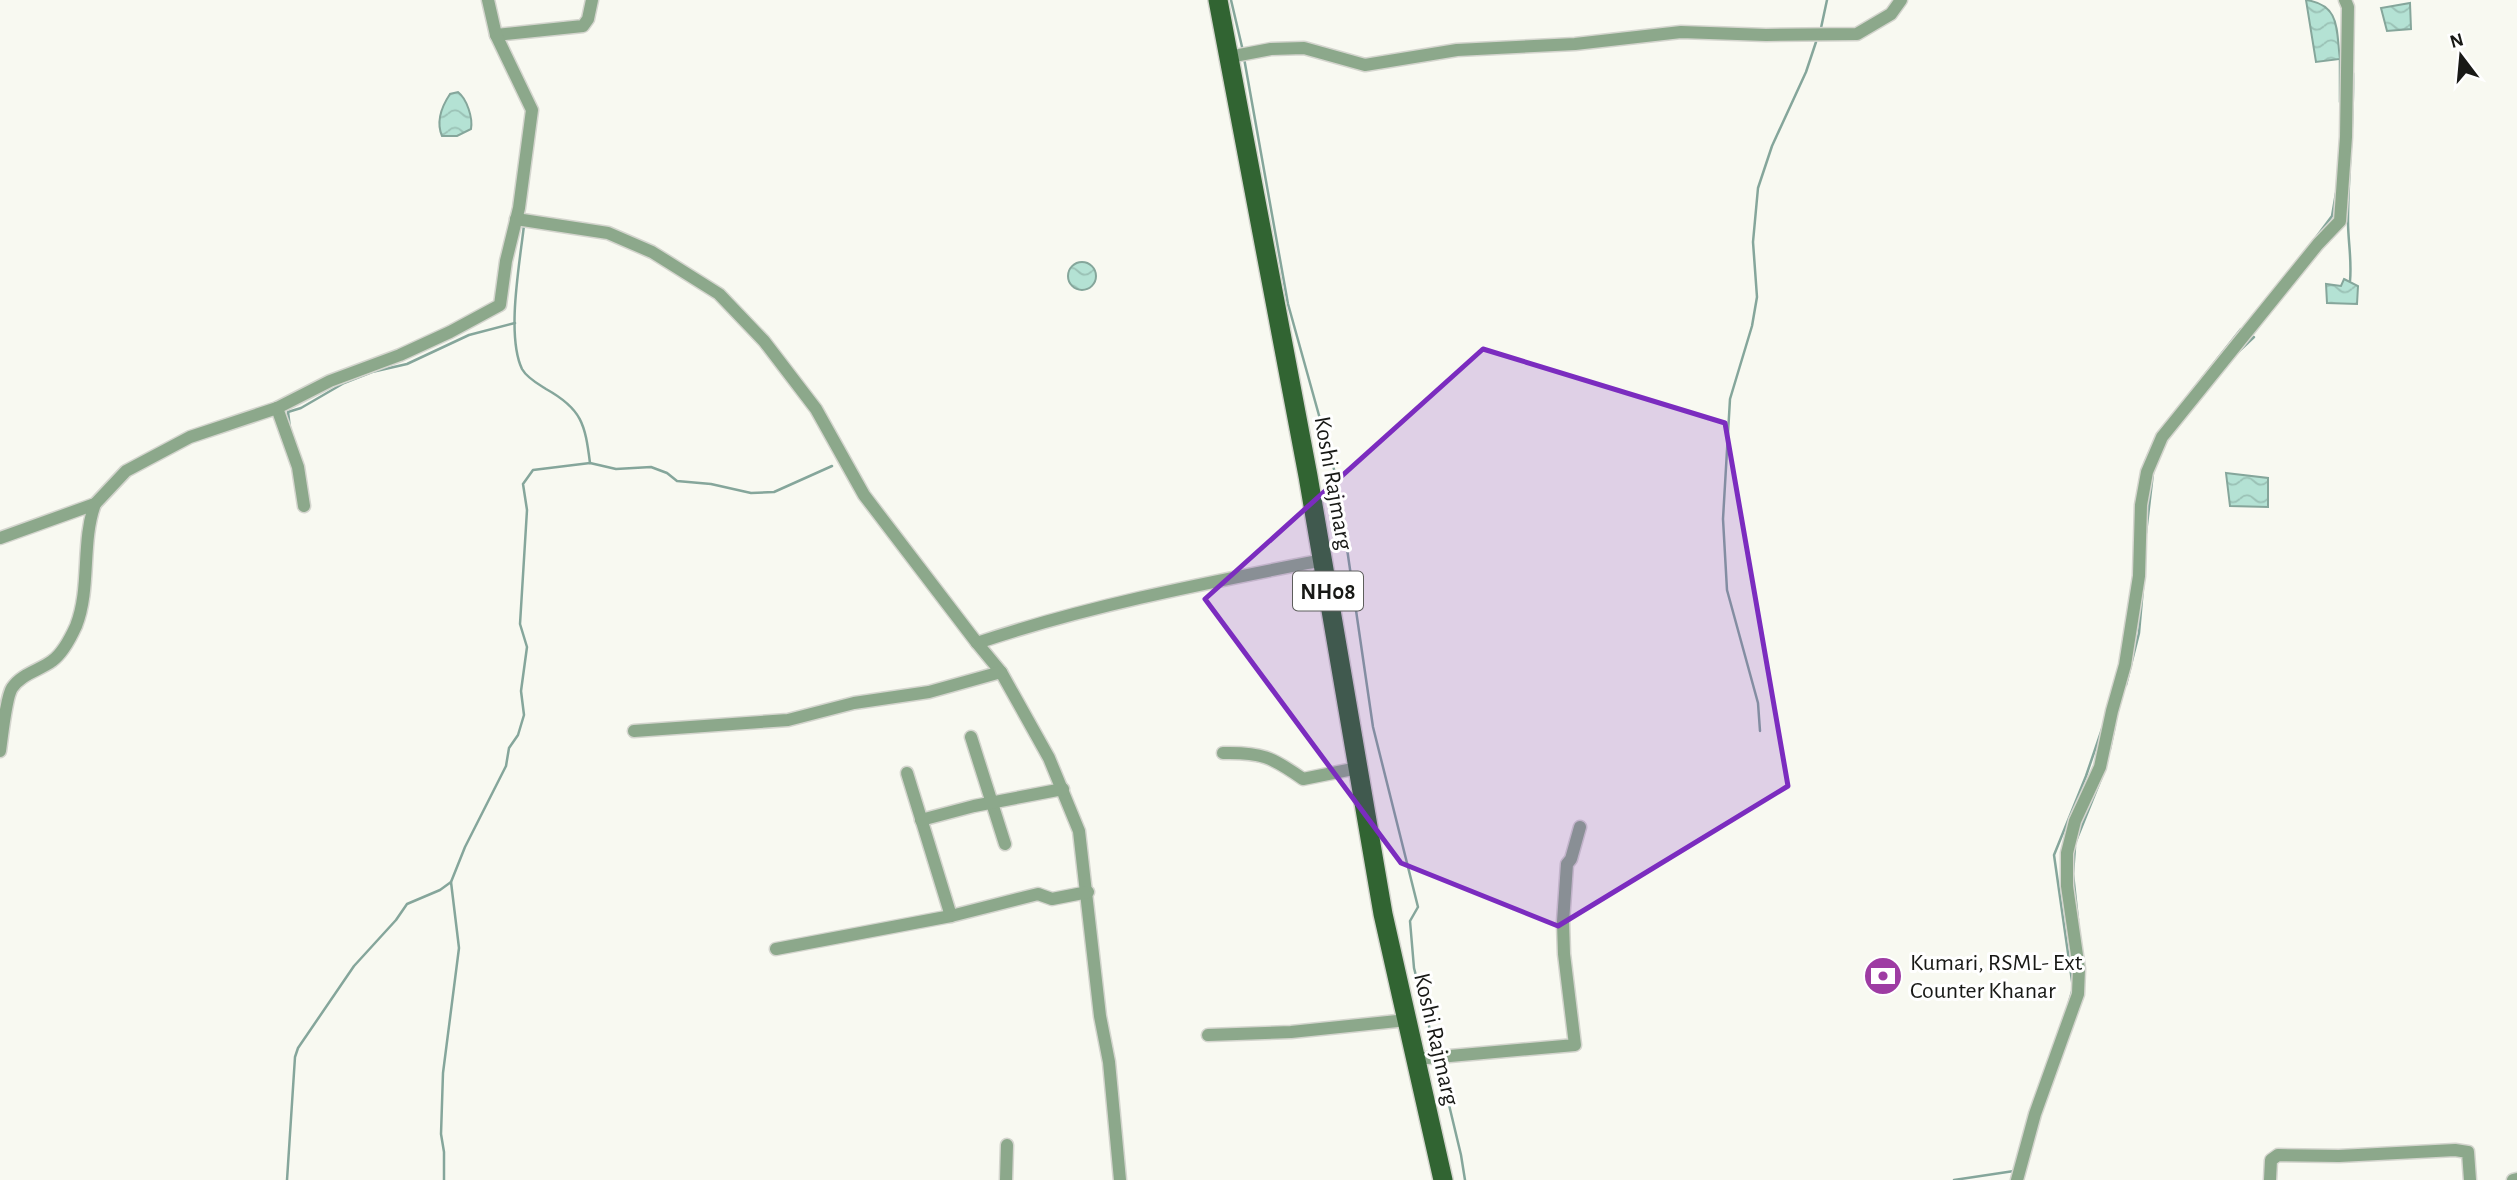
<svg xmlns="http://www.w3.org/2000/svg" width="2517" height="1180" font-family="'Alegreya Sans',sans-serif">
	<defs>
		<pattern id="water-waves" width="16" height="10" patternUnits="userSpaceOnUse" patternTransform="scale(1.75)"><rect width="16" height="10" fill="#b4e2d4"/><path d="M0 5q4-4 8 0t8 0" fill="none" stroke="#9ac1b5"/></pattern>
	</defs>
	<rect width="100%" height="100%" fill="#f8f9f1"/>
	<g fill="url(#water-waves)" stroke="#85a69b" stroke-width="2">
		<path d="M 2306,0 C 2341,5 2336,30 2340,59 L 2316,62 Z"/>
		<polygon points="2410,3 2411,29 2387,31 2381,8"/>
		<path d="M 458,92 C 467,99 473,118 471,129 L 457,136 L 442,136 C 436,122 442,106 450,94 Z"/>
		<circle cx="1082" cy="276" r="14"/>
		<polygon points="2344,279 2358,286 2357,304 2327,303 2326,284 2341,286"/>
		<polygon points="2226,473 2268,478 2268,507 2230,506"/>
	</g>
	<g fill="none" stroke-linecap="round" stroke-linejoin="round">
		<g stroke="#85a69b" stroke-width="2.5">
			<polyline points="1231,0 1243,51"/>
			<polyline points="1821,28 1827,0"/>
			<polyline points="1244,58 1288,304 1337,480 1373,727 1418,907 1410,921 1414,968 1436,1053"/>
			<polyline points="2340,59 2340,102"/>
			<path d="M 524,225 C 520,262 506,335 522,369 C 527,378 538,384 546,389 C 582,409 585,424 590,463"/>
			<polyline points="2314,240 2332,216 2336,193"/>
			<path d="M 2350,281 C 2352,259 2348,242 2348,221 C 2348,171 2354,123 2353,73"/>
			<polyline points="2236,354 2254,337"/>
			<polyline points="2191,392 2241,329"/>
			<polyline points="290,428 288,412 301,408 344,383 372,372 407,364 469,335 515,323"/>
			<polyline points="2145,462 2155,439"/>
			<polyline points="2146,533 2153,473"/>
			<polyline points="2126,685 2139,633 2143,588"/>
			<polyline points="1760,731 1758,703 1727,590 1723,519 1730,399 1752,326 1757,297 1753,242 1758,188 1772,146 1806,72 1816,42"/>
			<polyline points="2110,749 2115,725"/>
			<polyline points="2076,841 2105,769"/>
			<polyline points="2075,847 2073,874 2078,920"/>
			<polyline points="2069,1002 2073,988 2054,855 2086,776 2102,729"/>
			<polyline points="1439,1063 1461,1155 1465,1180"/>
			<polyline points="287,1180 295,1057 298,1048 354,966 396,920 407,904 440,890 451,882 465,847 506,766 509,748 518,735 524,715 521,691 527,647 520,624 527,510 523,484 533,470 590,463 616,469 651,467 667,473 677,481 711,484 751,493 774,492 832,466"/>
			<polyline points="444,1180 444,1152 441,1134 443,1073 459,948 451,882"/>
			<polyline points="1954,1180 2014,1171"/>
		</g>
		<defs>
			<g id="street">
				<polyline points="496,35 583,26 588,19 592,0"/>
				<polyline points="1229,57 1271,49 1304,48 1365,65 1457,50 1575,44 1681,32 1766,35 1857,34 1891,14 1901,0"/>
				<polyline points="516,219 608,233 652,252 719,294 764,341 816,409 864,495 977,643 1001,672 1049,758 1079,831 1100,1016 1109,1062 1120,1180"/>
				<polyline points="277,408 298,467 304,506"/>
				<polyline points="0,538 95,504 126,471 190,437 277,408 330,381 400,355 450,332 500,305 506,261 519,208 532,110 496,35 488,0"/>
				<path d="M 977,643 C 1090,605 1206,583 1323,560"/>
				<polyline points="634,731 788,720 854,703 929,692 1001,672"/>
				<polyline points="971,737 1005,844"/>
				<path d="M 0,751 C 2,737 6,697 12,688 C 21,674 40,670 52,661 C 62,654 71,637 76,626 C 91,588 81,542 95,504"/>
				<path d="M 1223,753 C 1261,752 1272,757 1303,779 L 1358,768"/>
				<polyline points="907,773 951,916"/>
				<polyline points="921,820 974,806 1063,789"/>
				<polyline points="776,949 951,916 1038,894 1052,899 1088,892"/>
				<polyline points="1208,1035 1291,1032 1407,1020"/>
				<polyline points="1416,1059 1575,1045 1564,954 1563,922 1567,864 1571,859 1580,827"/>
				<polyline points="1006,1180 1007,1145"/>
				<polyline points="2017,1180 2035,1114 2078,994 2079,969 2067,886 2067,853 2075,821 2100,767 2112,711 2125,665 2139,576 2141,505 2147,472 2162,437 2318,244 2340,221 2346,137 2348,7 2345,0"/>
				<polyline points="2270,1180 2271,1160 2278,1155 2339,1156 2455,1150 2468,1152 2470,1180"/>
				<polyline points="2513,1180 2517,1179"/>
			</g>
			<polyline id="primary" points="1218,0 1308,476 1383,914 1443,1180"/>
		</defs>
		<use href="#street" stroke="#d4d5ce" stroke-width="15"/>
		<use href="#primary" stroke="#d4d5ce" stroke-width="22"/>
		<use href="#street" stroke="#8ca88b" stroke-width="12"/>
		<use href="#primary" stroke="#316432" stroke-width="19"/>
	</g>
	<path fill="#7b2cbf" fill-opacity="0.2" stroke="#7b2cbf" stroke-width="5" stroke-linejoin="round" d="M 1483,349 L 1725,423 L 1788,786 L 1558,926 L 1401,863 L 1205,599 Z"/>
	<defs>
		<symbol id="bank-disc" viewBox="-11 -11 22 22"><circle r="9.5" fill="#9e3ca3" stroke="#fff"/><path d="M-6-4H6V4H-6ZM0-2.3a2.3 2.3 0 1 0 0 4.6a2.3 2.3 0 1 0 0-4.6Z" fill="#fff"/></symbol>
	</defs>
	<g fill-rule="evenodd">
		<use href="#bank-disc" x="1861" y="954" width="44" height="44"/>
	</g>
	<g text-anchor="middle" stroke-width="6" stroke-linejoin="round" paint-order="stroke">
		<rect fill="#fff" stroke="#5d5e5c" stroke-width="2" x="1293" y="571.5" width="70" height="39" rx="5"/>
		<g font-size="23" font-weight="bold" fill="#181916">
			<text x="1328" y="599">NH08</text>
		</g>
		<g font-size="24" fill="#181916" stroke="#fff">
			<text transform="translate(1334 483) rotate(80)" y="8">Koshi Rajmarg</text>
			<text transform="translate(1437 1039) rotate(77)" y="8">Koshi Rajmarg</text>
		</g>
		<g font-size="24" fill="#181916" stroke="#fff" text-anchor="start">
			<text x="1910" y="970">Kumari, RSML- Ext<tspan x="1910" dy="28">Counter Khanar</tspan></text>
		</g>
	</g>
	<g transform="translate(2461 56) rotate(344)" stroke="#ffffff" stroke-width="5" paint-order="stroke">
	<path d="M0-5L12 26L0 18L-12 26Z" fill="#181916"/>
	<text y="-10" font-size="19" font-weight="bold" text-anchor="middle" fill="#181916">N</text>
	</g>
</svg>
